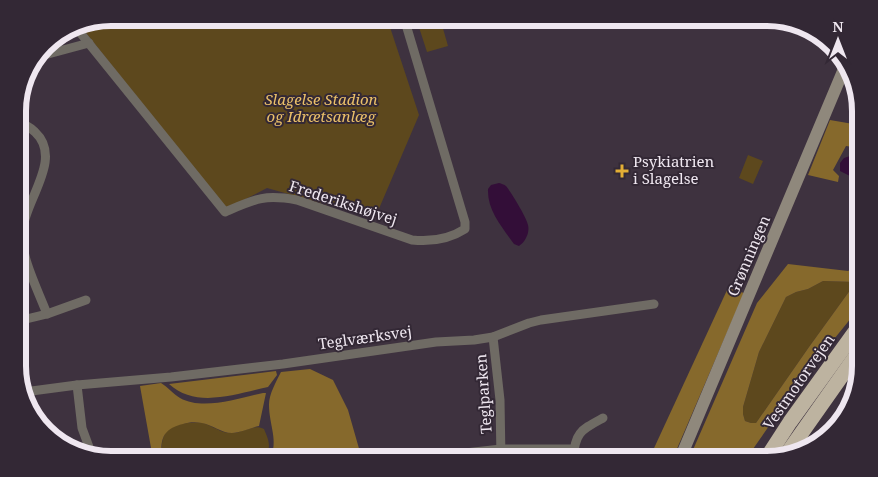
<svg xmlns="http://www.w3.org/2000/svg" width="878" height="477" font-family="'Noto Serif',serif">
	<rect width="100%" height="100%" fill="#3e323f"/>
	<g fill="#5d481d">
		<polygon points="111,18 387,18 419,115 375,218 267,188 226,209 82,28"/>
		<polygon points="416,18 440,18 448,46 427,52"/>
		<polygon points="748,155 763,161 753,184 739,178"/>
		<polygon points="823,281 856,282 809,347 756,423 751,423 745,421 743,414 743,407 759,352 786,297 796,292 808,289"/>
		<path d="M 187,423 C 192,423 198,422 203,423 C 213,426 222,434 233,433 C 244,432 254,424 264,429 C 269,441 272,447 264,459 L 162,459 C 161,447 161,431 174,426 C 178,424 183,424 187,423 Z"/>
	</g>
	<g fill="#86692c" fill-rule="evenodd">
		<polygon points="830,120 859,125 860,123 860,148 846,146 833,170 839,176 838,182 808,175"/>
		<path d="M 788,264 L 848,271 L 860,264 L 860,307 L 801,380 L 746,459 L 689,459 L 757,303 ZM 823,281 L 856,282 L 809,347 L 756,423 L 751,423 L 745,421 L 743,414 L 743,407 L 759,352 L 786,297 L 796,292 L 808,289 Z"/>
		<polygon points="728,288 744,293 676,451 671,459 649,459"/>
		<path d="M 310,369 L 333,380 L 348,410 L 362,459 L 270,459 C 279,441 269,425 269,405 C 269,394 276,382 281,372 Z"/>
		<path d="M 276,371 L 277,375 L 268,387 C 236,394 196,409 169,384 Z"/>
		<path d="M 161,383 C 168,387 173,394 180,398 C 203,411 239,398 263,393 L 266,393 L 259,426 C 250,428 240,433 232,433 C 221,433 213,425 202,423 C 196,422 189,422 183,424 C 162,429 160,440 162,459 L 153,459 L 140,386 Z"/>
	</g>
	<g fill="#330e38">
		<polygon points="853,155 860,158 860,181 840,171 840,163 844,158"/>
		<path d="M 499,183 C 502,184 503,184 506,186 C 511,192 527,218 528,225 C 530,233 525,242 519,246 L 514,244 C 502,227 487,210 488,189 L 491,185 Z"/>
	</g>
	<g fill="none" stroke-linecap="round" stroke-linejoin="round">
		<g stroke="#6f6b64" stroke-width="9">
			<path d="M 78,30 L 225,212 C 255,199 264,194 297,200 L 412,240 C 431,242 448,240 465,229 L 465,222 L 404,18"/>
			<polyline points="37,57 89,43"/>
			<path d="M 18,123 C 24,124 30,127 35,132 C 64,159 24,201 22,233 C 21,258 38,290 47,314"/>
			<polyline points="18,321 47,314 86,300"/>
			<polyline points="493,337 500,400 501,459"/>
			<polyline points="77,385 82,428 89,447"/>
			<polyline points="24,392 77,385 171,377 283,364 436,342 474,340 493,337 529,323 541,320 654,304"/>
			<polyline points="411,459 501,449 574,449"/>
			<path d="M 573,459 C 575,432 581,430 603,418"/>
		</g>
		<polyline stroke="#8f887c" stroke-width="12" points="680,459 846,64"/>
		<g stroke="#bdb3a0" stroke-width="15">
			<polyline points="786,455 860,350"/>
			<polyline points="766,459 790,422 860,325"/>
		</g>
	</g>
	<path fill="#e3ae35" stroke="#332835" stroke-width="2" d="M619.5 163.5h5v5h5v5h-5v5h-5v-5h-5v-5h5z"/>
	<g text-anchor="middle" stroke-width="4" stroke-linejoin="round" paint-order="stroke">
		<g font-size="15" font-style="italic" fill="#ebc069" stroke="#332835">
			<text x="321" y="105">Slagelse Stadion<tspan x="321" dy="17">og Idrætsanlæg</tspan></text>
		</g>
		<g font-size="15" fill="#efe7f0" stroke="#332835" text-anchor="start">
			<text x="633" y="167">Psykiatrien<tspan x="633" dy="17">i Slagelse</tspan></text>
		</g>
		<g font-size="15" fill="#efe7f0" stroke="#332835">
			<text transform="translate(343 203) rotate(18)" y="5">Frederikshøjvej</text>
			<text transform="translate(749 256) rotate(-67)" y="5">Grønningen</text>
			<text transform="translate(365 338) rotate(-8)" y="5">Teglværksvej</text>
			<text transform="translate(799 382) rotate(-55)" y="5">Vestmotorvejen</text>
			<text transform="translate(484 394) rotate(-94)" y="5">Teglparken</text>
		</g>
	</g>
	<path d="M0 0H878V477H0ZM111 26H767A85 85 0 0 1 852 111V366A85 85 0 0 1 767 451H111A85 85 0 0 1 26 366V111A85 85 0 0 1 111 26Z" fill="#332835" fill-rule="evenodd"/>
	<path fill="none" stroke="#efe7f0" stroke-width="6" d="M111 26H767A85 85 0 0 1 852 111V366A85 85 0 0 1 767 451H111A85 85 0 0 1 26 366V111A85 85 0 0 1 111 26Z"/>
	<g transform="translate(838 40)" stroke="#332835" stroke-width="4" paint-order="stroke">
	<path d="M0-4L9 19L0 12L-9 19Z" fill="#efe7f0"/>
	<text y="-8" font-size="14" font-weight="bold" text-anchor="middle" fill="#efe7f0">N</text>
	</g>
</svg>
